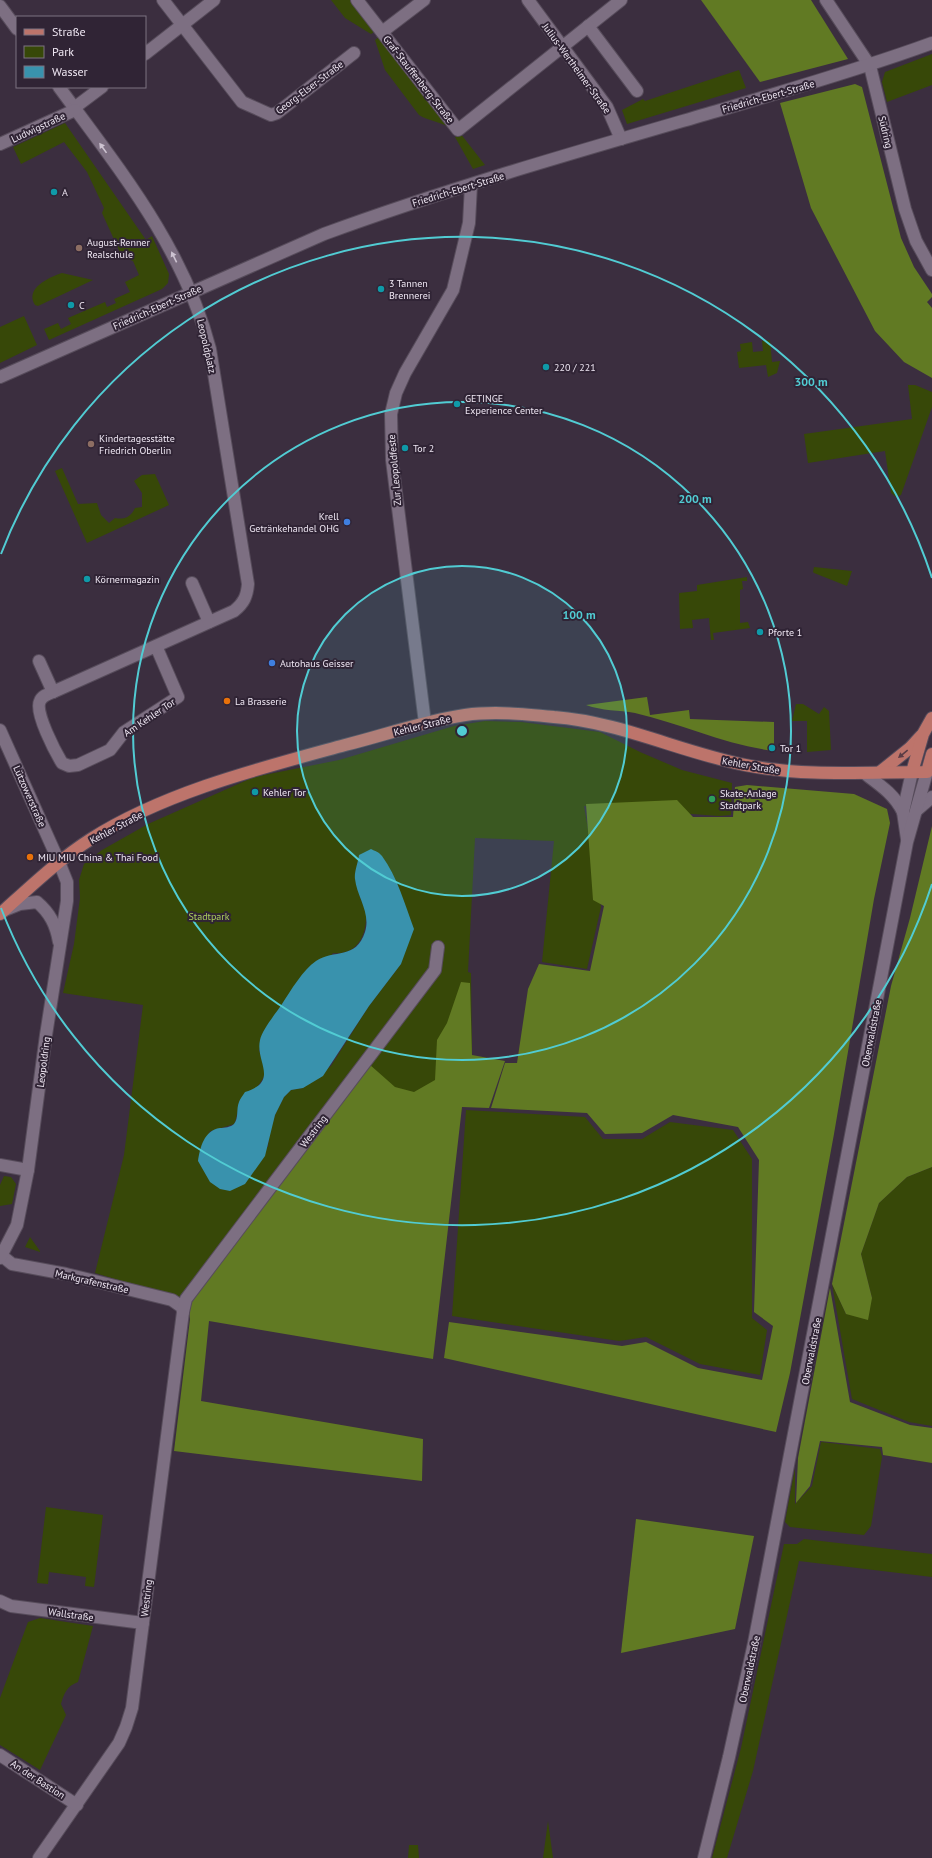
<svg xmlns="http://www.w3.org/2000/svg" width="932" height="1858" font-family="'PT Sans',sans-serif">
	<rect width="100%" height="100%" fill="#3b2e3f"/>
	<g fill="#374808" fill-rule="evenodd">
		<polygon points="331,0 354,0 377,30 371,34 345,18"/>
		<path d="M 381,35 L 449,126 L 448,127 C 439,121 428,121 419,115 L 385,70 L 375,40 Z"/>
		<polygon points="932,54 932,85 887,102 882,82 885,72"/>
		<polygon points="739,70 746,88 627,124 622,110 643,99 645,101"/>
		<polygon points="65,123 146,240 152,236 169,274 168,283 162,289 49,340 44,329 58,323 61,329 71,324 68,318 105,302 107,307 116,303 114,299 130,292 125,282 139,275 133,261 122,257 102,213 104,208 87,172 64,142 21,164 13,147"/>
		<polygon points="460,133 485,165 473,169 455,137"/>
		<path d="M 62,273 L 93,280 L 38,306 L 35,305 C 24,288 50,277 62,273 Z"/>
		<polygon points="24,316 37,345 0,363 0,327"/>
		<polygon points="770,340 772,362 780,361 777,373 768,377 766,365 739,368 737,352 741,351 740,344 752,342 753,352 763,351 762,341"/>
		<polygon points="908,385 915,385 932,392 932,407 901,495 896,497 891,493 885,451 808,463 804,434 912,419"/>
		<path d="M 62,468 L 78,504 L 97,503 L 101,515 L 109,523 L 115,518 C 124,520 131,517 135,508 L 142,507 L 142,493 L 134,481 L 142,475 L 155,474 L 169,505 L 87,543 L 55,471 Z"/>
		<polygon points="814,567 852,571 847,586 814,573 813,572"/>
		<polygon points="747,577 747,581 742,581 743,589 740,590 740,623 748,622 750,628 713,633 714,640 711,640 709,618 692,620 693,628 680,629 679,593 697,591 697,585"/>
		<polygon points="796,704 803,704 819,714 824,707 829,711 831,750 807,752 807,721 792,721"/>
		<path d="M 485,721 L 521,722 L 600,732 L 640,752 L 682,770 L 732,783 L 731,815 L 719,816 L 584,806 L 601,907 L 587,969 L 542,962 L 554,841 L 475,838 L 468,972 L 471,973 L 472,1056 L 449,1175 L 188,1301 L 95,1273 L 124,1155 L 143,1005 L 63,993 L 74,944 L 80,898 L 79,880 L 84,864 L 102,850 L 148,824 L 254,777 L 339,760 L 454,726 ZM 359,895 L 401,964 L 369,1006 L 331,1066 L 303,1088 L 291,1090 L 284,1097 L 275,1115 L 269,1136 L 268,1147 L 208,1132 L 234,1124 C 237,1119 236,1113 239,1109 C 245,1098 265,1083 265,1071 C 265,1065 261,1056 259,1050 L 333,953 C 358,956 367,934 366,913 C 365,907 361,900 359,895 Z"/>
		<polygon points="466,1110 585,1117 603,1139 642,1139 670,1122 733,1130 752,1159 752,1318 767,1330 760,1375 700,1364 646,1337 619,1341 452,1316"/>
		<polygon points="932,1167 932,1426 909,1422 852,1399 832,1284 846,1314 872,1298 861,1254 879,1203 907,1177"/>
		<polygon points="4,1176 11,1177 16,1184 12,1204 0,1206 0,1185"/>
		<polygon points="30,1237 40,1251 40,1252 25,1247"/>
		<polygon points="821,1442 880,1449 882,1457 871,1526 864,1535 790,1527 785,1522 795,1468 795,1504 812,1486"/>
		<polygon points="46,1507 103,1515 94,1587 85,1586 86,1577 49,1572 48,1584 37,1583"/>
		<polygon points="804,1539 932,1554 932,1577 799,1561 753,1771 727,1858 712,1858 741,1748 784,1544 797,1544"/>
		<path d="M 40,1618 L 93,1626 L 78,1682 C 67,1686 64,1693 61,1704 L 66,1715 L 40,1770 L 0,1745 L 0,1698 L 28,1622 Z"/>
		<polygon points="548,1821 553,1858 543,1858"/>
		<polygon points="409,1845 418,1845 419,1858 408,1858"/>
	</g>
	<g fill="#617a23">
		<polygon points="701,0 811,0 848,59 760,82"/>
		<polygon points="855,84 862,87 901,238 914,267 932,294 932,297 927,302 932,308 932,378 904,362 875,331 811,208 780,103"/>
		<path d="M 647,697 L 650,715 L 689,710 L 690,719 L 774,722 L 774,751 C 726,745 682,724 635,713 C 619,710 602,711 586,705 Z"/>
		<polygon points="747,785 854,794 887,809 890,823 874,899 834,1134 790,1373 776,1432 444,1358 449,1322 622,1346 646,1342 698,1368 762,1380 773,1326 754,1312 759,1160 738,1127 673,1115 642,1133 605,1134 587,1113 491,1108 505,1063 517,1063 528,989 539,964 590,971 604,906 593,900 586,804 677,800 693,817 733,817 735,787"/>
		<polygon points="932,826 932,1167 907,1177 879,1203 861,1254 872,1298 868,1320 846,1314 832,1284 891,986 910,918"/>
		<polygon points="461,982 470,983 472,1055 505,1061 489,1108 462,1107 433,1359 209,1321 201,1401 423,1439 422,1481 174,1451 190,1319 188,1301 369,1064 395,1087 414,1092 435,1080 437,1040 447,1023"/>
		<polygon points="830,1288 850,1402 910,1425 932,1428 932,1463 883,1455 882,1447 820,1441 810,1486 796,1503 798,1458"/>
		<polygon points="636,1519 754,1536 735,1629 621,1653"/>
	</g>
	<path fill="#3992ad" d="M 371,849 C 375,851 379,852 382,856 C 397,876 405,905 414,929 L 401,964 L 369,1006 L 323,1076 L 303,1088 L 291,1090 L 284,1097 L 275,1115 L 265,1156 L 245,1184 L 230,1191 L 220,1189 L 210,1182 L 198,1161 C 200,1148 204,1130 220,1128 C 224,1128 231,1127 234,1124 C 239,1118 236,1109 239,1102 C 240,1099 243,1095 245,1092 C 280,1081 255,1062 260,1040 C 262,1030 276,1013 282,1004 C 291,990 303,970 316,961 C 334,949 356,960 365,932 C 371,913 357,897 355,879 C 354,872 358,863 359,855 Z"/>
	<g fill="none" stroke-linecap="round" stroke-linejoin="round">
		<defs>
			<g id="minor">
				<polyline points="163,0 242,102 271,115 277,113 354,53"/>
				<polyline points="357,0 458,130 621,0"/>
				<polyline points="528,0 607,107 621,139"/>
				<polyline points="826,0 870,66 905,209 916,241 932,270"/>
				<polyline points="0,6 17,29"/>
				<polyline points="588,26 637,91"/>
				<polyline points="382,32 424,0"/>
				<polyline points="145,54 214,0"/>
				<path d="M 59,87 C 119,169 184,248 210,349 L 248,584 C 247,596 244,603 234,611 L 53,692 C 48,694 42,696 40,701 C 34,712 56,753 62,763 L 69,766 L 78,765 L 110,750 L 124,732 L 178,697 L 156,646"/>
				<polyline points="74,108 102,87"/>
				<polyline points="0,144 75,110"/>
				<path d="M 0,377 L 324,234 C 455,186 590,148 724,109 C 794,88 864,68 932,43"/>
				<polyline points="192,583 209,622"/>
				<polyline points="39,661 53,692"/>
				<polyline points="425,723 392,460 391,414 396,393 405,373 453,290 469,223 471,185"/>
				<polyline points="0,1165 28,1170"/>
				<polyline points="2,1256 12,1264 66,1274 172,1300 182,1307 183,1312 132,1708 126,1727 119,1743 39,1858"/>
				<polyline points="183,1312 186,1299 435,970 438,947"/>
				<polyline points="0,1601 11,1606 143,1623"/>
				<polyline points="0,1755 77,1805"/>
			</g>
			<g id="tertiary">
				<path d="M 864,773 C 880,785 894,794 903,812"/>
				<polyline points="917,810 932,797"/>
				<polyline points="907,839 903,812 912,772"/>
				<polyline points="704,1858 729,1757 754,1643 907,842 927,772"/>
			</g>
			<g id="secondary">
				<polyline points="0,730 59,862 67,882 67,901 46,1035 28,1170 17,1225 0,1258"/>
				<path d="M 5,910 L 20,904 L 37,902 C 50,913 56,925 59,942"/>
			</g>
			<g id="primary">
				<polyline points="880,772 910,748 921,736"/>
				<polyline points="912,772 923,734 932,718"/>
				<path d="M 0,914 C 29,888 58,860 91,839 C 165,792 261,768 345,745 C 385,735 424,721 465,715 C 494,711 524,714 554,717 C 620,722 680,752 745,765 C 805,777 866,772 927,772 L 932,754"/>
			</g>
		</defs>
		<use href="#minor" stroke="#574c5b" stroke-width="14"/>
		<use href="#tertiary" stroke="#574c5b" stroke-width="14"/>
		<use href="#secondary" stroke="#574c5b" stroke-width="14"/>
		<use href="#primary" stroke="#574c5b" stroke-width="14"/>
		<use href="#minor" stroke="#7d6f82" stroke-width="12"/>
		<use href="#tertiary" stroke="#7d6f82" stroke-width="12"/>
		<use href="#secondary" stroke="#7d6f82" stroke-width="12"/>
		<use href="#primary" stroke="#bd746b" stroke-width="12"/>
	</g>
	<defs><path id="oneway-solid" d="M-6-.8H1V-3.2L6.5 0L1 3.2V.8H-6Z"/></defs>
	<g fill="#cdc3d1">
		<use href="#oneway-solid" transform="translate(103 148) rotate(-126)"/>
		<use href="#oneway-solid" transform="translate(174 257) rotate(-116)"/>
	</g>
	<use fill="#5a3c45" href="#oneway-solid" transform="translate(903 754) rotate(141)"/>
	<circle cx="462" cy="731" r="165" fill="#51ccd3" fill-opacity=".12"/>
	<g fill="none" stroke="#51ccd3" stroke-width="2">
		<circle cx="462" cy="731" r="165"/>
		<circle cx="462" cy="731" r="329"/>
		<path d="M932 884A494 494 0 0 1 1 908M1 554A494 494 0 0 1 932 578"/>
	</g>
	<g fill="#0f9aa8" stroke="#302435" stroke-width="1.5">
		<circle cx="54" cy="192" r="4"/>
		<circle cx="381" cy="289" r="4"/>
		<circle cx="71" cy="305" r="4"/>
		<circle cx="546" cy="367" r="4"/>
		<circle cx="457" cy="404" r="4"/>
		<circle cx="405" cy="448" r="4"/>
		<circle cx="87" cy="579" r="4"/>
		<circle cx="760" cy="632" r="4"/>
		<circle cx="772" cy="748" r="4"/>
		<circle cx="255" cy="792" r="4"/>
	</g>
	<g fill="#8d6e63" stroke="#302435" stroke-width="1.5">
		<circle cx="79" cy="248" r="4"/>
		<circle cx="91" cy="444" r="4"/>
	</g>
	<g fill="#3f7fe0" stroke="#302435" stroke-width="1.5">
		<circle cx="347" cy="522" r="4"/>
		<circle cx="272" cy="663" r="4"/>
	</g>
	<g fill="#e8710a" stroke="#302435" stroke-width="1.5">
		<circle cx="227" cy="701" r="4"/>
		<circle cx="30" cy="857" r="4"/>
	</g>
	<circle fill="#2e9e5b" stroke="#302435" stroke-width="1.5" cx="712" cy="799" r="4"/>
	<g text-anchor="middle" stroke-width="4" stroke-linejoin="round" paint-order="stroke">
		<g font-size="10" fill="#efe7f3" stroke="#302435">
			<text transform="translate(577 68) rotate(54)" y="4">Julius-Wertheimer-Straße</text>
			<text transform="translate(419 79) rotate(52)" y="4">Graf-Stauffenberg-Straße</text>
			<text transform="translate(309 87) rotate(-37)" y="4">Georg-Elser-Straße</text>
			<text transform="translate(768 96) rotate(-16)" y="4">Friedrich-Ebert-Straße</text>
			<text transform="translate(38 127) rotate(-25)" y="4">Ludwigstraße</text>
			<text transform="translate(886 132) rotate(76)" y="4">Südring</text>
			<text transform="translate(458 189) rotate(-17)" y="4">Friedrich-Ebert-Straße</text>
			<text transform="translate(157 307) rotate(-24)" y="4">Friedrich-Ebert-Straße</text>
			<text transform="translate(207 346) rotate(77)" y="4">Leopoldplatz</text>
			<text transform="translate(394 470) rotate(-95)" y="4">Zur Leopoldfeste</text>
			<text transform="translate(149 717) rotate(-34)" y="4">Am Kehler Tor</text>
			<text transform="translate(422 725) rotate(-14)" y="4">Kehler Straße</text>
			<text transform="translate(751 765) rotate(10)" y="4">Kehler Straße</text>
			<text transform="translate(30 796) rotate(66)" y="4">Lützowerstraße</text>
			<text transform="translate(116 827) rotate(-28)" y="4">Kehler Straße</text>
			<text transform="translate(871 1033) rotate(-79)" y="4">Oberwaldstraße</text>
			<text transform="translate(43 1062) rotate(-83)" y="4">Leopoldring</text>
			<text transform="translate(313 1131) rotate(-53)" y="4">Westring</text>
			<text transform="translate(92 1281) rotate(13)" y="4">Markgrafenstraße</text>
			<text transform="translate(811 1351) rotate(-79)" y="4">Oberwaldstraße</text>
			<text transform="translate(146 1598) rotate(-83)" y="4">Westring</text>
			<text transform="translate(71 1614) rotate(8)" y="4">Wallstraße</text>
			<text transform="translate(749 1669) rotate(-78)" y="4">Oberwaldstraße</text>
			<text transform="translate(38 1779) rotate(33)" y="4">An der Bastion</text>
		</g>
		<g font-size="10" fill="#efe7f3" stroke="#302435" text-anchor="start">
			<text x="62" y="196">A</text>
			<text x="87" y="246">August-Renner<tspan x="87" dy="12">Realschule</tspan></text>
			<text x="389" y="287">3 Tannen<tspan x="389" dy="12">Brennerei</tspan></text>
			<text x="79" y="309">C</text>
			<text x="554" y="371">220 / 221</text>
			<text x="465" y="402">GETINGE<tspan x="465" dy="12">Experience Center</tspan></text>
			<text x="99" y="442">Kindertagesstätte<tspan x="99" dy="12">Friedrich Oberlin</tspan></text>
			<text x="413" y="452">Tor 2</text>
			<text x="339" y="520" text-anchor="end">Krell<tspan x="339" dy="12">Getränkehandel OHG</tspan></text>
			<text x="95" y="583">Körnermagazin</text>
			<text x="768" y="636">Pforte 1</text>
			<text x="280" y="667">Autohaus Geisser</text>
			<text x="235" y="705">La Brasserie</text>
			<text x="780" y="752">Tor 1</text>
			<text x="263" y="796">Kehler Tor</text>
			<text x="720" y="797">Skate-Anlage<tspan x="720" dy="12">Stadtpark</tspan></text>
			<text x="38" y="861">MIU MIU China &amp; Thai Food</text>
		</g>
		<g font-size="10" fill="#accf5f" stroke="#302435">
			<text x="209" y="920">Stadtpark</text>
		</g>
	</g>
	<circle cx="462" cy="731" r="6" fill="#51ccd3" stroke="#302435" stroke-width="2"/>
	<g font-size="12" text-anchor="middle" font-weight="bold" fill="#51ccd3" stroke="#302435" stroke-width="4" stroke-linejoin="round" paint-order="stroke">
		<text x="811" y="386">300 m</text>
		<text x="695" y="503">200 m</text>
		<text x="579" y="619">100 m</text>
	</g>
	<rect x="16" y="16" width="130" height="72" fill="#302435" stroke="#7c7281"/>
	<rect x="24" y="29" width="20" height="6" fill="#bd746b" stroke="#7c7281"/>
	<text x="52" y="36" font-size="12" fill="#efe7f3">Straße</text>
	<rect x="24" y="46" width="20" height="12" fill="#374808" stroke="#7c7281"/>
	<text x="52" y="56" font-size="12" fill="#efe7f3">Park</text>
	<rect x="24" y="66" width="20" height="12" fill="#3992ad" stroke="#7c7281"/>
	<text x="52" y="76" font-size="12" fill="#efe7f3">Wasser</text>
</svg>
